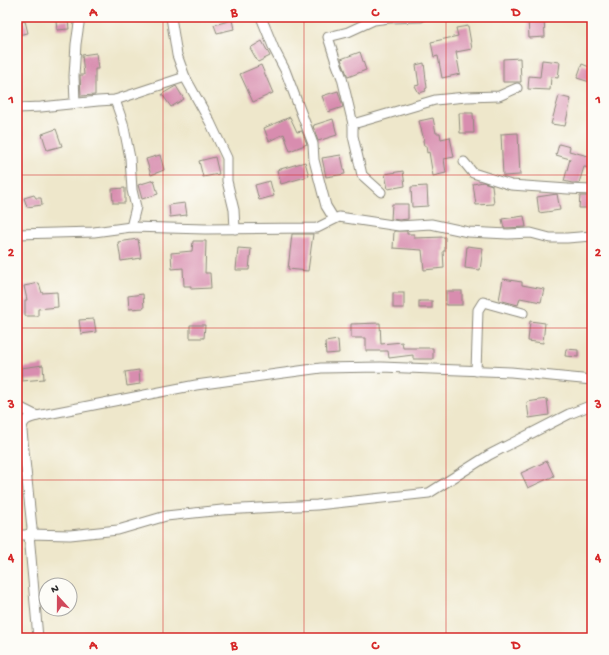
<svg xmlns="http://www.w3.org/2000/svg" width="609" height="655" font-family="'Gochi Hand',sans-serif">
	<rect width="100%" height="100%" fill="#fdfcf7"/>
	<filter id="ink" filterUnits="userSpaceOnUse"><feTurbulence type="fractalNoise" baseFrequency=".025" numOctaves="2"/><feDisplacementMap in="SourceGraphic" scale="8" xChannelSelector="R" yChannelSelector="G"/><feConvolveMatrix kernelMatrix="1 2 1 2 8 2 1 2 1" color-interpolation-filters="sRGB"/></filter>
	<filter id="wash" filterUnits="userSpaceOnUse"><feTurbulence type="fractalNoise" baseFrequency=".012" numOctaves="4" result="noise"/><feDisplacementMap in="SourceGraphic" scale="16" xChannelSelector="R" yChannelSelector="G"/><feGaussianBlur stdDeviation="0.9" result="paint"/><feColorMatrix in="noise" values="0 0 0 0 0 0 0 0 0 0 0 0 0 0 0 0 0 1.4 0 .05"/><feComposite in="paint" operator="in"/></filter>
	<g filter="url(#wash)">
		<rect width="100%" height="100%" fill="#eee7cb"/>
		<g id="blocks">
			<g fill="#d88daf">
				<polygon points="528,17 544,17 545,37 529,38"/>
				<polygon points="68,20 69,29 57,30 56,21"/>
				<polygon points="232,20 234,29 217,33 214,25"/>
				<polygon points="25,21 28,33 17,35 17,23"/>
				<polygon points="468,26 472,49 456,52 460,74 442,78 438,56 434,57 431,42 458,36 456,28"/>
				<polygon points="262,41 270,56 258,62 250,48"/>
				<polygon points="360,52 366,70 348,77 341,59"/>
				<polygon points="96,53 98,69 95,69 95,95 81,96 80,75 84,75 82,55"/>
				<polygon points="520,58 521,82 503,82 503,59"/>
				<polygon points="542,60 560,62 558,78 551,77 550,90 528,89 529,76 540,77"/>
				<polygon points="424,63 427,88 425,89 426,91 419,93 415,86 419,85 416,65"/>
				<polygon points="582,64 592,68 592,78 590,82 577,78"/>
				<polygon points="261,65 273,93 253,102 240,74"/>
				<polygon points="176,86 184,99 171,107 162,94"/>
				<polygon points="338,91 343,107 328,112 322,96"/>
				<polygon points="559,96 571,99 565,126 551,124"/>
				<polygon points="459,113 473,113 474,133 460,133"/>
				<polygon points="290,117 297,132 302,131 307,144 290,151 284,134 269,141 264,128"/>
				<polygon points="433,118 436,133 440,133 441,139 450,137 454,157 444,159 446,173 433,176 429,152 427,153 426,146 424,146 423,140 424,140 419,121"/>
				<polygon points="333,119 337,135 318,141 313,126 314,126 314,125"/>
				<polygon points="56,129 62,146 47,150 42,134"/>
				<polygon points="518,133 520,175 503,176 501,134"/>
				<polygon points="559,144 570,147 569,151 592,157 592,168 584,167 579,183 572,183 564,181 570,159 556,155"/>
				<polygon points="160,155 164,170 151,175 146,159"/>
				<polygon points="341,155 345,174 326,177 322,158"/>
				<polygon points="215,157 219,174 203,177 199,161"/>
				<polygon points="305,162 309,176 281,184 277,170"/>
				<polygon points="403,171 405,186 388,189 385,174"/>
				<polygon points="154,180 158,194 142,199 138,185"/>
				<polygon points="270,181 274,196 259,200 255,185"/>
				<polygon points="483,182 492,185 494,204 476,205 473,184"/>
				<polygon points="427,186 428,206 412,207 411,187"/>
				<polygon points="125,188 125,203 113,203 112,189"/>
				<polygon points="557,194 560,210 539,213 537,197"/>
				<polygon points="34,195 36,198 41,198 42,205 27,207 24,198"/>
				<polygon points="580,196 592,196 592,208 579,208"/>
				<polygon points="185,203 187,215 170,217 169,205"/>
				<polygon points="392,204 408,204 408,219 399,220 391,219"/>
				<polygon points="524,216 526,227 504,228 502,219"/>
				<polygon points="394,231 407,231 407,234 414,234 414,238 445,237 445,251 443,251 444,268 424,270 422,250 393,248"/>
				<polygon points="292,234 313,234 308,271 288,269"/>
				<polygon points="138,239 141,258 121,261 118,242"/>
				<polygon points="193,241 206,241 205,273 210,273 211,288 191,289 191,286 184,286 183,268 172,269 171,253 192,251"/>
				<polygon points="467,246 483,248 480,270 465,268"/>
				<polygon points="238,248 251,249 249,270 236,270"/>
				<polygon points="503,279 522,282 522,285 544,289 541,302 520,298 518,305 499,300"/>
				<polygon points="39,283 42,293 57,292 58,307 38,309 38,316 25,316 25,300 27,300 24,286"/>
				<rect x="446" y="291" width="16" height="14"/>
				<rect x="393" y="293" width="11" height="15"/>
				<polygon points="143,294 144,308 129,309 128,296"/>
				<rect x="419" y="301" width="13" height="7"/>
				<polygon points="94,319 96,332 81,334 79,320"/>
				<polygon points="530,321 545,323 543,343 528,341"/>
				<polygon points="380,323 381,344 402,342 403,348 433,348 433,359 413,359 413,355 389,358 388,351 366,351 366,338 351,338 351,324"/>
				<polygon points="190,325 205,325 204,338 190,338"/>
				<polygon points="338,340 339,353 326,354 325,342"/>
				<polygon points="566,349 578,350 578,357 565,356"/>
				<polygon points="43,365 44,379 22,381 21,368"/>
				<polygon points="139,370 140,384 127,386 125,372"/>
				<polygon points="547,399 549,415 529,418 527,402"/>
				<polygon points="547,461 554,476 528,488 521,473"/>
			</g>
		</g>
	</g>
	<g filter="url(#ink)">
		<use href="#blocks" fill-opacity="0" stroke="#8c897b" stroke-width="1"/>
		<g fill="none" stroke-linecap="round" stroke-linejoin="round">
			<defs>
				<g id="street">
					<polyline points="171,17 177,55 185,77"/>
					<polyline points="261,17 274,49 285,70 313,144 314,160 326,206 334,219"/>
					<polyline points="115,100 123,123 130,158 132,190 136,207 131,227"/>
					<polyline points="75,103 74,76 76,44 80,17"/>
					<polyline points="17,108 41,107 98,101 115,100 185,77 210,122 227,158 227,181 234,210 235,229"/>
					<polyline points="353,124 435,100 466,97 499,96 517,88"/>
					<polyline points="464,162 473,173 511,185 568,189 592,190"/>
					<polyline points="381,192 362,175 353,136 353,124 342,78 336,62 328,37 348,32 374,20 389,18 421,17"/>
					<polyline points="17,234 94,232 131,227 205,229 317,228 339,217 399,226 431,224 468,232 508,234 531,233 550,238 567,238 592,236"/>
					<polyline points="476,371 478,310 483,302 523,313"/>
					<polyline points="17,406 37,416"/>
					<path d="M 17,535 L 26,535 L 31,533 L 32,528 L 22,431 C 22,419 28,419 37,416 L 196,385 L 321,368 L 381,367 L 511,372 L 592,380"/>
					<polyline points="38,638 29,534 70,535 118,530 166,516 222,510 317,505 429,493 489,455 569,414 592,405"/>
				</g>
			</defs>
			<use href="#street" stroke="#8c897b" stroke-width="11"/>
			<use href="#street" stroke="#fff" stroke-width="9"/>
		</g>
	</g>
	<path fill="none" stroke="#d62828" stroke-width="1" stroke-opacity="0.55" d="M 163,17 L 163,638M 304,17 L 304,638M 446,17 L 446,638M 17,175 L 592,175M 17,328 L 592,328M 17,480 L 592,480"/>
	<rect width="609" height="655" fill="none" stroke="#fdfcf7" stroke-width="44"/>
	<g transform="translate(58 597) rotate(339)"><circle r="19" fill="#fdfcf7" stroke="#a9a8a5"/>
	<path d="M0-3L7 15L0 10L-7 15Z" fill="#d1495b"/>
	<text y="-6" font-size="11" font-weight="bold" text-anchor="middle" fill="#2b2b2b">N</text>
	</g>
	<rect x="22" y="22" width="565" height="611" fill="none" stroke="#d62828" stroke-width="1.5"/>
	<g font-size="13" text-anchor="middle" font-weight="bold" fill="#d62828">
		<text x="93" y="16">A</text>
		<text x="234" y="16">B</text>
		<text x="375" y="16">C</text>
		<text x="516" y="16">D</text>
		<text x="11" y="103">1</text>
		<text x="598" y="103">1</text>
		<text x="11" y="256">2</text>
		<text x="598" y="256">2</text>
		<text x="11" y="408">3</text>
		<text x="598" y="408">3</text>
		<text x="11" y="561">4</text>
		<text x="598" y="561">4</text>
		<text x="93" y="649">A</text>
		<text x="234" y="649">B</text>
		<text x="375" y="649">C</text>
		<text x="516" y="649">D</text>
	</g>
</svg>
